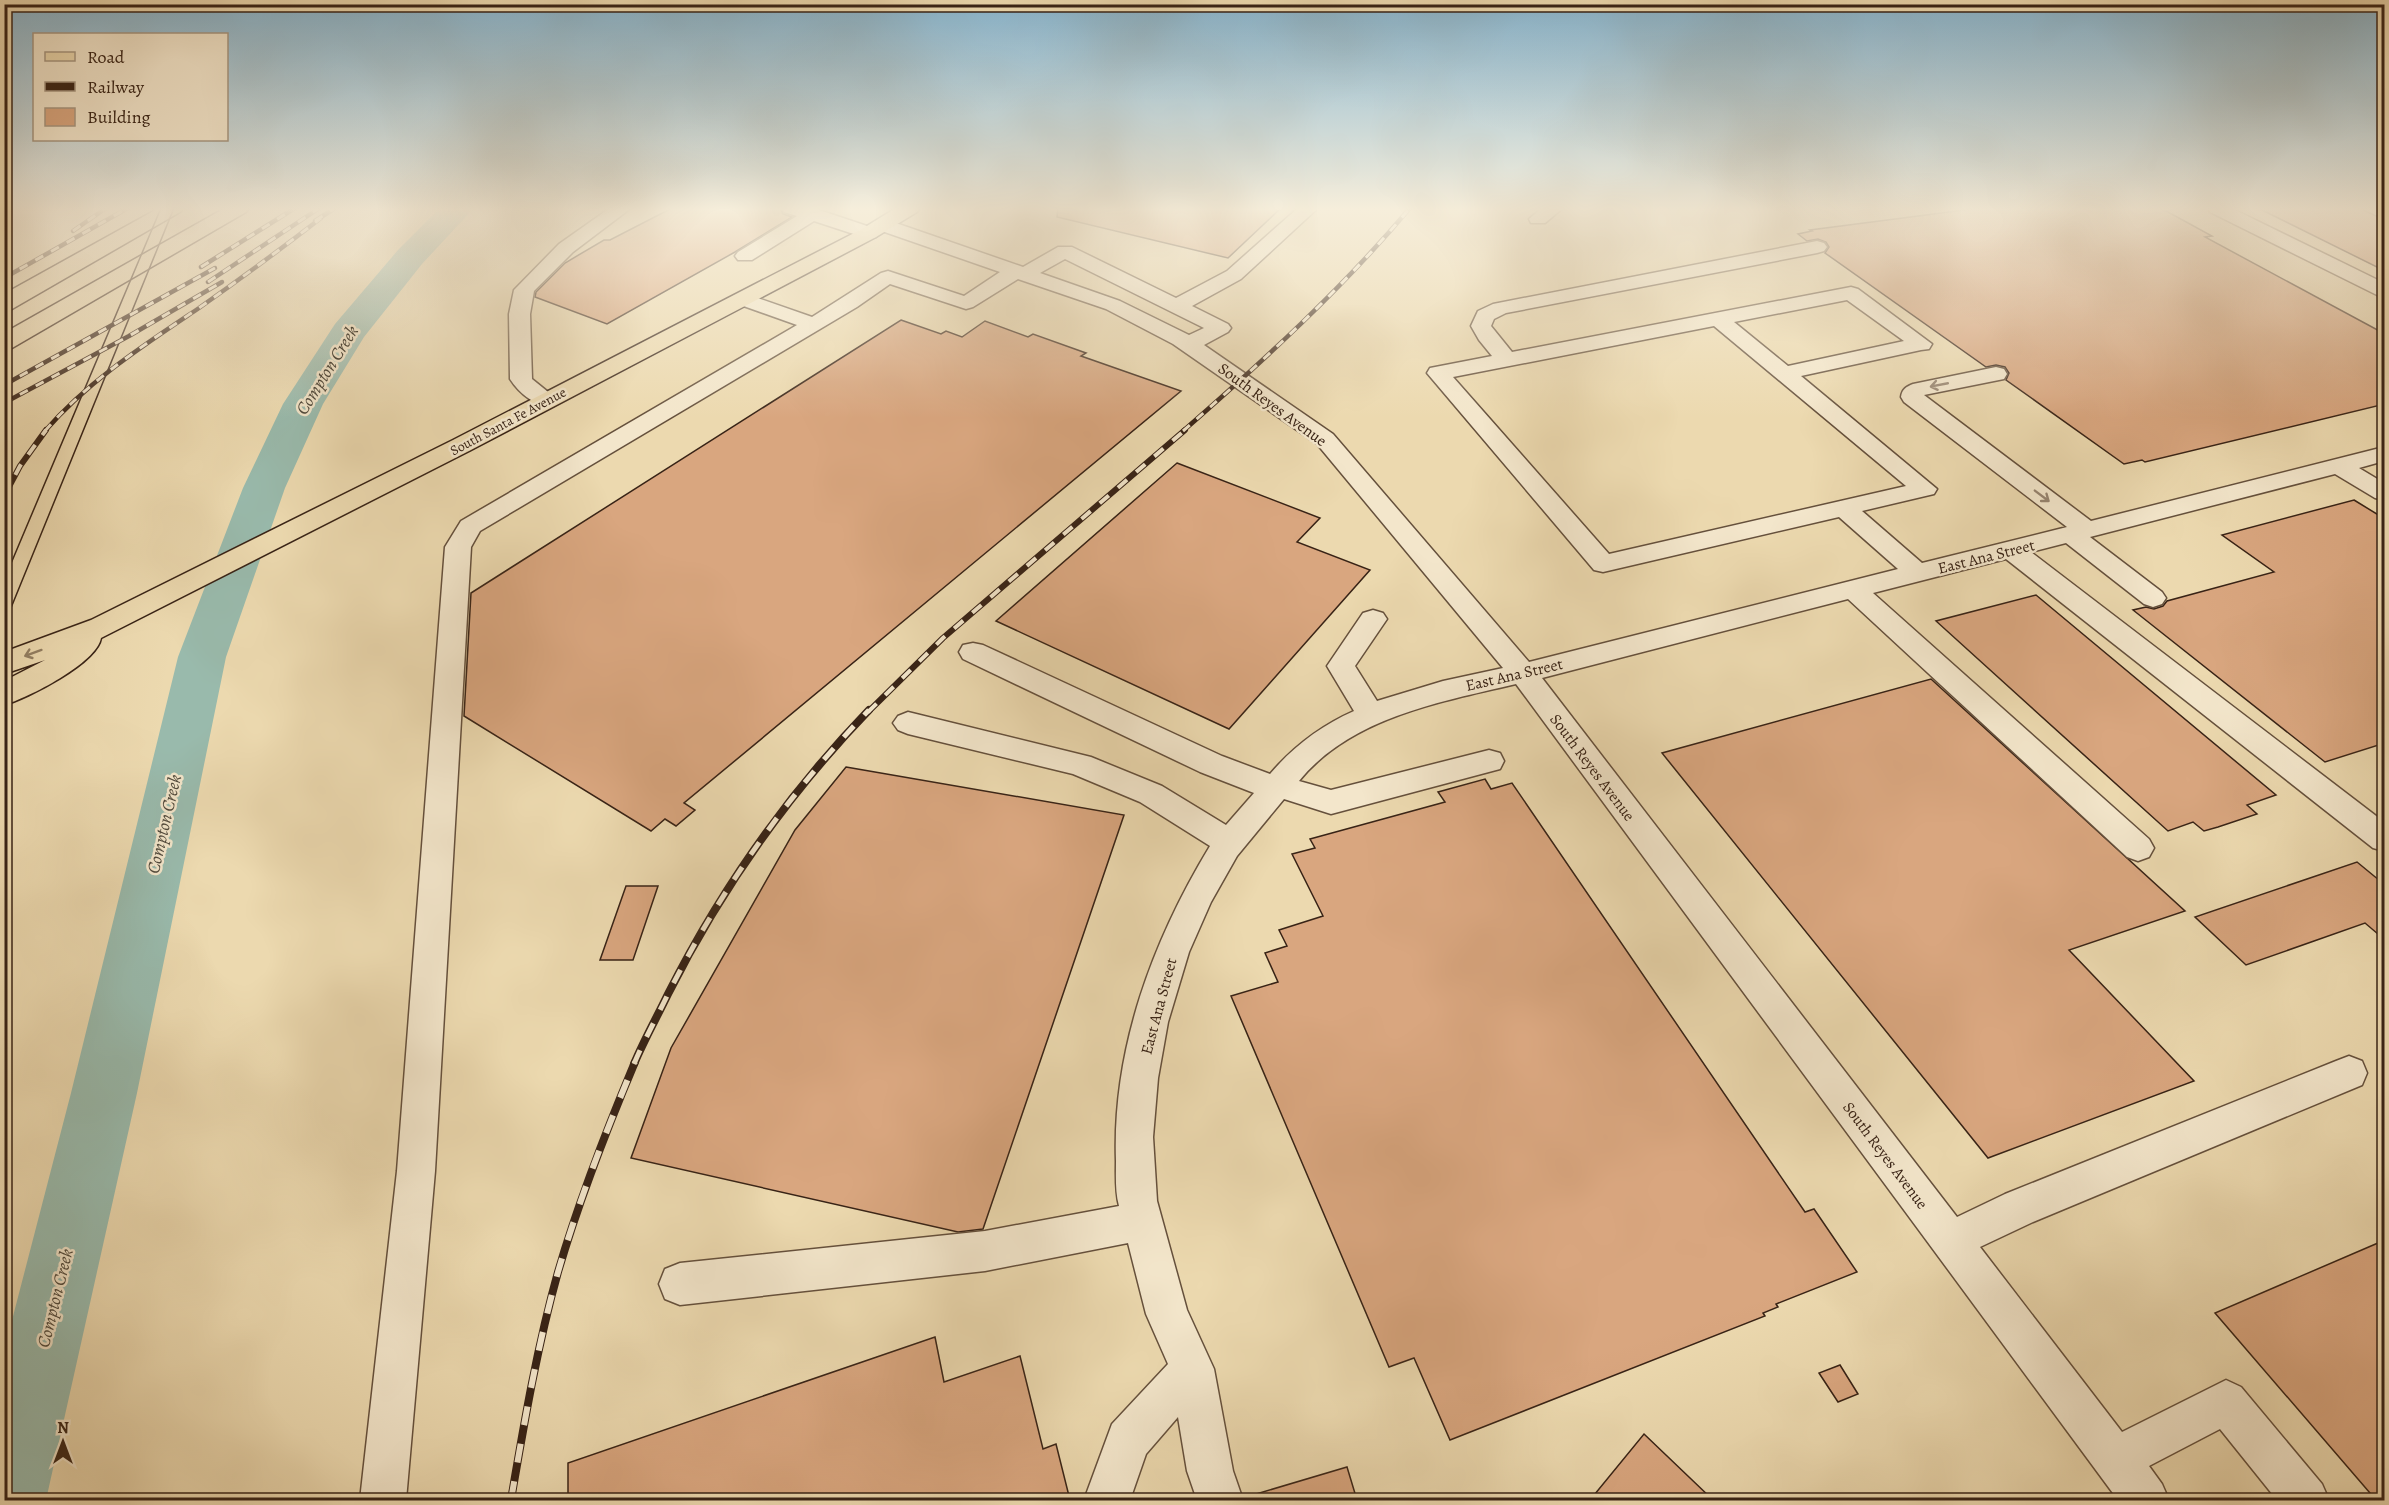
<svg xmlns="http://www.w3.org/2000/svg" width="2389" height="1505" font-family="Alegreya,serif">
	<rect width="100%" height="100%" fill="#ecd9af"/>
	<filter id="stains"><feTurbulence type="fractalNoise" baseFrequency=".00333" numOctaves="4"/><feColorMatrix values="0 0 0 0 .2 0 0 0 0 .09 0 0 0 0 .02 0 0 0 .5 -.17"/></filter>
	<radialGradient id="worn" r=".72"><stop offset=".6" stop-color="#630" stop-opacity="0"/><stop offset="1" stop-color="#630" stop-opacity=".3"/></radialGradient>
	<g fill="none" stroke-linecap="round" stroke-linejoin="round">
		<polygon fill="#99baac" fill-rule="evenodd" points="440,208 474,208 422,264 364,337 323,404 285,488 226,657 137,1093 46,1500 4,1500 4,1351 71,1093 178,657 243,488 283,404 335,324 398,250"/>
	</g>
	<g fill="#d9a67f" stroke="#382316" stroke-width="1.5">
		<polygon points="672,208 780,208 783,214 792,217 735,252 607,324 535,297 536,292 565,263 604,240 610,240"/>
		<polygon points="1058,208 1281,208 1228,258 1057,217"/>
		<polygon points="1980,208 2157,208 2168,212 2212,236 2205,237 2385,334 2385,404 2145,462 2142,460 2124,464 2006,380 2009,373 2005,367 1996,365 1986,367 1825,253 1829,247 1826,242 1818,239 1807,241 1798,234 1812,231 1810,230"/>
		<polygon points="2258,208 2359,208 2385,220 2385,271"/>
		<polygon points="901,320 941,334 946,331 962,337 985,321 1028,337 1033,334 1086,353 1081,356 1181,391 684,803 695,810 676,826 665,819 651,831 464,716 471,593"/>
		<polygon points="1177,463 1320,518 1297,542 1370,570 1229,729 996,621"/>
		<polygon points="2354,500 2385,519 2385,743 2325,762 2133,610 2146,607 2154,609 2163,606 2167,601 2274,572 2222,535"/>
		<polygon points="2036,595 2276,795 2247,805 2257,814 2218,827 2204,831 2193,822 2168,831 1936,621"/>
		<polygon points="1931,679 2185,911 2069,950 2194,1081 1988,1158 1662,753"/>
		<polygon points="846,767 1124,815 983,1229 958,1232 631,1158 671,1048 795,830"/>
		<polygon points="1485,779 1491,789 1512,783 1805,1212 1814,1209 1857,1272 1776,1304 1778,1307 1763,1313 1765,1316 1450,1440 1414,1358 1389,1367 1231,996 1278,982 1265,953 1287,946 1279,930 1323,916 1292,854 1315,848 1310,839 1445,802 1438,792"/>
		<polygon points="2357,862 2385,885 2385,940 2365,923 2246,965 2195,917"/>
		<polygon points="626,886 658,886 633,960 600,960"/>
		<polygon points="2385,1240 2385,1500 2376,1500 2215,1313"/>
		<polygon points="935,1337 944,1382 1020,1356 1043,1449 1056,1444 1070,1500 568,1500 568,1463"/>
		<polygon points="1840,1365 1858,1394 1838,1402 1819,1373"/>
		<polygon points="1644,1434 1713,1500 1590,1500"/>
		<polygon points="1347,1467 1357,1500 1257,1500 1256,1494"/>
	</g>
	<g fill="none" stroke-linecap="round" stroke-linejoin="round">
		<defs>
			<g id="minor">
				<path d="M 610,208 L 631,208 L 573,252 L 534,291 L 530,314 L 532,379 L 558,400 L 555,405 C 537,409 519,393 510,379 L 509,314 L 514,290 L 559,244 Z"/>
				<polygon points="782,208 813,208 876,229 878,233 876,237 869,239 814,221 752,260 738,260 735,256 738,252 797,216 784,212"/>
				<path d="M 1298,208 L 1318,208 L 1241,279 L 1192,306 L 1228,324 L 1231,328 L 1228,332 L 1204,345 L 1333,434 L 1529,662 L 1898,569 L 1839,517 L 1603,572 L 1594,570 L 1427,373 L 1430,368 L 1492,356 L 1479,340 L 1471,326 L 1478,311 L 1493,304 L 1817,241 L 1824,243 L 1827,247 L 1824,251 L 1817,253 L 1506,313 L 1494,319 L 1491,326 L 1512,352 L 1851,287 L 1858,289 L 1932,344 L 1929,349 L 1921,350 L 1801,376 L 1937,489 L 1934,494 L 1862,511 L 1922,563 L 2067,527 L 1904,402 L 1901,397 C 1902,389 1906,387 1913,384 L 1996,367 L 2004,369 L 2007,374 L 2004,379 L 1924,395 L 2091,521 L 2384,447 L 2384,461 L 2359,468 L 2384,483 L 2384,500 L 2375,498 L 2335,474 L 2090,537 L 2162,592 L 2166,598 L 2162,604 L 2153,607 L 2144,604 L 2066,543 L 2031,552 L 2384,822 L 2384,851 L 2373,848 L 2006,559 L 1873,593 L 2149,839 L 2154,848 L 2149,857 L 2138,861 L 2127,857 L 1848,599 L 1542,678 L 1957,1217 L 2005,1194 L 2336,1061 L 2349,1056 L 2362,1061 L 2367,1073 L 2362,1085 L 2033,1222 L 1980,1247 L 2122,1432 L 2226,1380 L 2241,1387 L 2322,1484 L 2329,1500 L 2277,1500 L 2220,1429 L 2149,1466 L 2162,1484 L 2169,1500 L 2118,1500 L 1516,684 C 1441,702 1351,717 1299,781 L 1331,790 L 1489,750 L 1500,753 L 1504,761 L 1500,769 L 1331,814 L 1284,799 L 1237,856 L 1211,902 L 1189,952 L 1168,1022 L 1158,1078 L 1153,1137 L 1157,1201 L 1187,1310 L 1214,1369 L 1233,1471 L 1243,1500 L 1197,1500 L 1187,1471 L 1178,1417 L 1146,1454 L 1130,1500 L 1084,1500 L 1112,1424 L 1168,1364 L 1146,1314 L 1128,1243 L 985,1271 L 680,1305 L 665,1299 L 659,1284 L 665,1269 L 680,1263 L 985,1231 L 1119,1206 C 1115,1192 1116,1175 1116,1161 C 1112,1049 1153,940 1210,846 L 1140,802 L 1073,774 L 908,734 L 898,730 L 893,723 L 898,716 L 908,712 L 1091,757 L 1162,786 L 1226,825 L 1254,793 L 1200,772 L 963,659 L 959,652 L 963,645 L 973,643 L 983,645 L 1222,756 L 1270,774 C 1293,747 1320,726 1354,711 L 1327,666 L 1363,613 L 1373,610 L 1383,613 L 1387,619 L 1355,666 L 1377,701 L 1443,681 L 1503,668 L 1317,444 L 1173,344 L 1106,309 L 1018,279 L 973,307 L 966,309 L 890,284 L 857,307 L 480,531 L 471,547 L 435,1171 L 406,1500 L 360,1500 L 397,1171 L 445,547 L 461,521 L 797,325 L 735,303 L 732,299 L 735,295 L 749,295 L 812,317 L 881,273 L 888,271 L 964,296 L 1000,272 L 876,229 L 874,225 L 876,221 L 890,221 L 1023,267 L 1058,247 L 1072,247 L 1176,298 L 1227,271 ZM 1065,259 L 1204,328 L 1189,335 L 1120,301 L 1040,273 ZM 1847,300 L 1904,341 L 1788,366 L 1734,322 ZM 1714,326 L 1906,486 L 1609,554 L 1453,377 Z"/>
				<polygon points="1542,208 1563,208 1545,223 1531,223 1529,219"/>
				<polygon points="2208,208 2231,208 2384,283 2384,297 2377,295 2210,212"/>
			</g>
			<g id="major">
				<polygon points="159,208 183,208 180,212 12,309 4,311 4,294"/>
				<polygon points="225,208 249,208 246,212 12,348 4,350 4,333"/>
				<path d="M 896,208 L 920,208 L 917,212 L 876,237 L 471,450 L 101,638 C 97,663 28,698 4,705 L 4,681 L 45,660 L 4,674 L 4,652 L 91,620 L 453,440 L 862,229 Z"/>
			</g>
		</defs>
		<use href="#minor" stroke="#65503c" stroke-width="3"/>
		<use href="#major" stroke="#382316" stroke-width="3"/>
		<use href="#minor" fill="#f3e6cb" fill-rule="evenodd"/>
		<use href="#major" fill="#ecd9af" fill-rule="evenodd"/>
		<g stroke="#382316" stroke-width="1.5">
			<polyline points="4,580 161,208"/>
			<polyline points="4,625 174,208"/>
		</g>
		<defs>
			<g id="rail-far3">
				<polyline points="315,221 335,208"/>
				<polyline points="73,231 106,208"/>
				<polyline points="201,267 295,208"/>
				<polyline points="4,278 128,208"/>
				<polyline points="208,282 318,209"/>
				<polyline points="4,385 215,268"/>
				<polyline points="4,403 129,336 222,282"/>
				<path d="M 45,431 C 88,381 144,345 199,308 C 240,279 281,249 321,218"/>
				<path d="M 1183,431 C 1263,361 1341,290 1410,208"/>
			</g>
			<g id="rail-far2">
				<polyline points="4,496 20,466 46,430"/>
				<polyline points="868,712 943,638 1185,430"/>
			</g>
			<path id="rail-far1" d="M 634,1064 C 644,1040 657,1017 668,994 C 721,889 788,794 869,710"/>
			<path id="rail" d="M 511,1500 C 524,1424 537,1347 558,1272 C 579,1200 606,1131 635,1062"/>
		</defs>
		<use href="#rail-far3" stroke="#382316" stroke-width="4.5"/>
		<use href="#rail-far2" stroke="#382316" stroke-width="6"/>
		<use href="#rail-far1" stroke="#382316" stroke-width="8"/>
		<use href="#rail" stroke="#382316" stroke-width="8"/>
		<use href="#rail-far3" stroke="#f3e6cb" stroke-width="3" stroke-dasharray="9" stroke-linecap="butt"/>
		<use href="#rail-far2" stroke="#f3e6cb" stroke-width="4" stroke-dasharray="12" stroke-linecap="butt"/>
		<use href="#rail-far1" stroke="#f3e6cb" stroke-width="5" stroke-dasharray="15" stroke-linecap="butt"/>
		<use href="#rail" stroke="#f3e6cb" stroke-width="6" stroke-dasharray="19" stroke-linecap="butt"/>
	</g>
	<defs><path id="oneway-shaft" d="M-6 0H5M1.5-3L5.5 0L1.5 3" fill="none" stroke-width="1.6" stroke-linecap="round" stroke-linejoin="round" transform="scale(1.5)"/></defs>
	<g stroke="#968470">
		<use href="#oneway-shaft" transform="translate(1939 385) rotate(169)"/>
		<use href="#oneway-shaft" transform="translate(2042 496) rotate(37)"/>
	</g>
	<use stroke="#927e62" href="#oneway-shaft" transform="translate(33 653) rotate(160)"/>
	<linearGradient id="sky" x2="0" y2="1"><stop stop-color="#88b6d0"/><stop offset="0.5" stop-color="#f6eedb"/><stop offset="1" stop-color="#f6eedb" stop-opacity="0"/></linearGradient>
	<rect width="2389" height="418" fill="url(#sky)"/>
	<g text-anchor="middle" stroke-width="5" stroke-linejoin="round" paint-order="stroke">
		<g font-size="14" fill="#382316" stroke="#f3e6cb">
			<text transform="translate(508 421) rotate(-28)" y="5">South Santa Fe Avenue</text>
		</g>
		<g font-size="16" fill="#382316" stroke="#f3e6cb">
			<text transform="translate(1273 404) rotate(36)" y="6">South Reyes Avenue</text>
			<text transform="translate(1986 556) rotate(-14)" y="6">East Ana Street</text>
			<text transform="translate(1514 674) rotate(-13)" y="6">East Ana Street</text>
			<text transform="translate(1593 767) rotate(53)" y="6">South Reyes Avenue</text>
			<text transform="translate(1158 1006) rotate(-75)" y="6">East Ana Street</text>
			<text transform="translate(1886 1155) rotate(53)" y="6">South Reyes Avenue</text>
		</g>
		<g font-size="18" font-style="italic" fill="#50493c" stroke="#f3e6cb">
			<text transform="translate(327 370) rotate(-58)" y="6">Compton Creek</text>
			<text transform="translate(164 824) rotate(-77)" y="6">Compton Creek</text>
			<text transform="translate(55 1298) rotate(-76)" y="6">Compton Creek</text>
		</g>
	</g>
	<rect width="2389" height="1505" fill="none" stroke="#ecd9af" stroke-width="24"/>
	<rect x="6" y="6" width="2377" height="1493" fill="none" stroke="#382316" stroke-width="3"/>
	<rect x="12" y="12" width="2365" height="1481" fill="none" stroke="#382316" stroke-width="1.5"/>
	<rect x="33" y="33" width="195" height="108" fill="#f3e6cb" stroke="#a89883" stroke-width="1.5"/>
	<rect x="45" y="52" width="30" height="9" fill="#ecd9af" stroke="#a89883" stroke-width="1.5"/>
	<text x="87" y="63" font-size="18" fill="#382316">Road</text>
	<rect x="45" y="82" width="30" height="9" fill="#382316" stroke="#a89883" stroke-width="1.5"/>
	<text x="87" y="93" font-size="18" fill="#382316">Railway</text>
	<rect x="45" y="108" width="30" height="18" fill="#d9a67f" stroke="#a89883" stroke-width="1.5"/>
	<text x="87" y="123" font-size="18" fill="#382316">Building</text>
	<g transform="translate(63 1442)" stroke="#f3e6cb" stroke-width="4.5" paint-order="stroke">
	<path d="M0-4.5L10 22L0 15L-10 22Z" fill="#382316"/>
	<text y="-9" font-size="16" font-weight="bold" text-anchor="middle" fill="#382316">N</text>
	</g>
	<rect width="100%" height="100%" filter="url(#stains)"/>
	<rect width="100%" height="100%" fill="url(#worn)"/>
</svg>
